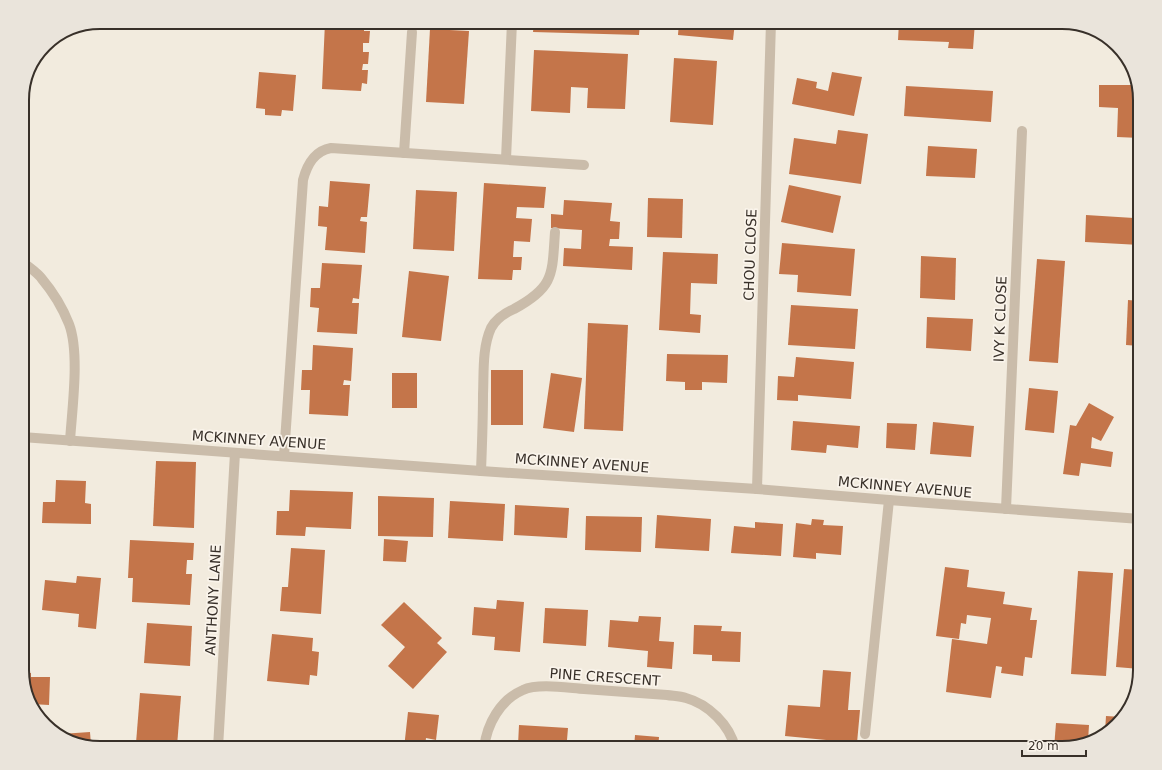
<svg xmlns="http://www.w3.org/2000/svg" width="1162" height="770" font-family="'DejaVu Sans',sans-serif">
	<rect width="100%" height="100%" fill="#f2ebde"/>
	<g fill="#c4754a">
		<polygon points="325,22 364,22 364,31 370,31 369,43 363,43 363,52 369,52 368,64 363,64 362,70 368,70 367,84 362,83 361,91 322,89"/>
		<polygon points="534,22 640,22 639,35 533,32"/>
		<polygon points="679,22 735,22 733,40 678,35"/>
		<polygon points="899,22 975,22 973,49 948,48 949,42 898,40"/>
		<polygon points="430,29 469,31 464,104 426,102"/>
		<polygon points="534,50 628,54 625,109 587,108 588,88 571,87 570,113 531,111"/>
		<polygon points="674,58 717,61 713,125 670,122"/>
		<polygon points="259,72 296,75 293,111 282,110 281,116 265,115 265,109 256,108"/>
		<polygon points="832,72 862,77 854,116 792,104 797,78 817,82 816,88 828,91"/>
		<polygon points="1099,85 1136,85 1140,100 1140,138 1117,137 1118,108 1099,107"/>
		<polygon points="906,86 993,91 991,122 904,116"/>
		<polygon points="838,130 868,134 861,184 789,174 794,138 836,144"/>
		<polygon points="928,146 977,149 975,178 926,176"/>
		<polygon points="330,181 370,184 367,217 361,217 360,221 367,222 365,253 325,250 327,227 318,226 319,206 328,207"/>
		<polygon points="484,183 546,187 544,208 517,207 516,218 532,219 530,242 514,241 513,257 522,257 521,270 513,270 512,280 478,279"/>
		<polygon points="789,185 841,196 833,233 781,222"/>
		<polygon points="416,190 457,192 454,251 413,249"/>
		<polygon points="648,198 683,199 682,238 647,237"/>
		<polygon points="564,200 612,203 610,221 620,222 619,239 610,239 609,246 633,247 632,270 563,266 564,248 581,249 582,230 551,228 551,214 563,215"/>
		<polygon points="1135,207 1140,207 1140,245 1085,242 1086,215 1134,218"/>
		<polygon points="782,243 855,249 851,296 797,292 798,275 779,274"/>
		<polygon points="663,252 718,254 717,284 691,283 690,314 701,315 700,333 659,330"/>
		<polygon points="921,256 956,258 955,300 920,298"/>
		<polygon points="1037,259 1065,261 1058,363 1029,361"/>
		<polygon points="322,263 362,265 359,299 353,298 352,303 359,303 357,334 317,332 319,308 310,307 311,288 320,288"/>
		<polygon points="409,271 449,276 441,341 402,337"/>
		<polygon points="1128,300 1140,301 1140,346 1126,345"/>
		<polygon points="791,305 858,309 855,349 788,345"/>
		<polygon points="927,317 973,319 971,351 926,348"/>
		<polygon points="588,323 628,325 623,431 584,429"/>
		<polygon points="313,345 353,348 351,381 344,380 343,385 350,385 348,416 309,414 310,390 301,390 302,370 312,370"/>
		<polygon points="667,354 728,355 727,383 702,382 702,390 685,390 685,382 666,381"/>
		<polygon points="796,357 854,362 851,399 798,395 798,401 777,400 778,376 794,377"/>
		<rect x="491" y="370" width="32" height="55"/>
		<rect x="392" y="373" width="25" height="35"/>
		<polygon points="551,373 582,378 574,432 543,428"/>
		<polygon points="1029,388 1058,391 1054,433 1025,430"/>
		<polygon points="1089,403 1114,417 1101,441 1092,437 1091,448 1113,452 1111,467 1081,463 1079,476 1063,474 1070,425 1076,426"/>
		<polygon points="793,421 860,426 858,448 827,445 826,453 791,450"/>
		<polygon points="933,422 974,426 971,457 930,454"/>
		<polygon points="887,423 917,424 915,450 886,448"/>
		<polygon points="156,461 196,462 194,528 153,526"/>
		<polygon points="56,480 86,481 85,503 91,504 91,524 42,523 43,502 55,502"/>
		<polygon points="290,490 353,492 351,529 306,527 305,536 276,535 277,511 289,511"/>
		<polygon points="378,496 434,498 433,537 378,536"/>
		<polygon points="450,501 505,504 503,541 448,538"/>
		<polygon points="515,505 569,508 567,538 514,535"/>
		<polygon points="657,515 711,519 709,551 655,548"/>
		<polygon points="586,516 642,517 641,552 585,550"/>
		<polygon points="812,519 824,520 823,525 843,526 841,555 816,553 816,559 793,557 796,523 811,525"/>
		<polygon points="755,522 783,524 781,556 731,553 734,526 755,528"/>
		<polygon points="384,539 408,541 406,562 383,561"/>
		<polygon points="130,540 194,543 193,560 187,560 186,574 192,574 190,605 132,602 133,578 128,578"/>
		<polygon points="291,548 325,550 321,614 280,611 282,587 288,587"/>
		<polygon points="945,567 969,570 967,587 1005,592 1003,604 1032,608 1030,620 1037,620 1032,658 1025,657 1023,676 1001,673 1002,667 996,666 991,698 946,692 952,639 987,644 991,618 967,615 966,624 961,623 959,639 936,636"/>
		<polygon points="1124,569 1140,570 1140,669 1116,667"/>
		<polygon points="1078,571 1113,573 1106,676 1071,674"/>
		<polygon points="77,576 101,578 96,629 78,627 79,614 42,610 45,580 76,583"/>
		<polygon points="497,600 524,602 520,652 494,650 495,637 472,635 474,607 496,609"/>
		<polygon points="404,602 442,638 437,643 447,652 413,689 388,666 405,647 381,625"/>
		<polygon points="545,608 588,610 586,646 543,643"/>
		<polygon points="639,616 661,617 659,641 674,642 672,669 647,667 648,651 608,647 610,620 638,622"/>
		<polygon points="147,623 192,626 190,666 144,663"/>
		<polygon points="694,625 722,626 721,631 741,632 740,662 712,661 712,655 693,654"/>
		<polygon points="272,634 313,638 312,651 319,652 317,676 310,675 309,685 267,681"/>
		<polygon points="823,670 851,672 848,710 860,710 857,743 785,736 788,705 820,707"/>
		<polygon points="22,672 31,673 31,677 50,677 49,705 31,704"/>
		<polygon points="140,693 181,696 177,746 136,743"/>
		<polygon points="408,712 439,715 436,740 426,738 425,748 404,748"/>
		<polygon points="1106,716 1122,717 1105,732"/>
		<polygon points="1056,723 1089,725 1088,742 1062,748 1054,748"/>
		<polygon points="519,725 568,728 567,740 594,742 594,748 530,748 530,746 518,745"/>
		<polygon points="90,732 91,745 61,736 61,734"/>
		<polygon points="635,735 659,737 658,748 634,748"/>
		<polygon points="602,744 633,747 633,748 602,748"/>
	</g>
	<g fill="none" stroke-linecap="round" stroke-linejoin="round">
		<g stroke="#cabcaa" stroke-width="10">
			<polyline points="404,153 412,32"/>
			<polyline points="506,159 512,22"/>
			<path d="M 24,263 C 30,268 38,273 42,279 C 53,292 63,309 69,324 C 80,353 72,409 70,441"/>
			<polyline points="22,437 481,471 757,489 889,500 1140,519"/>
			<path d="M 284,456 L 303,180 C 307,165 314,151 331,148 L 584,165"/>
			<path d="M 481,471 C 482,445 483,420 483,394 C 484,373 482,348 491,328 C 496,319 505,313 514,309 C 555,287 552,274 555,232"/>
			<polyline points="757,489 771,22"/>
			<polyline points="1006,509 1022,131"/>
			<polyline points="865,734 889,500"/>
			<polyline points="218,748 235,453"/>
			<path d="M 484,748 C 487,724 500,700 523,690 C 538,683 568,688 584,689 C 612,691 639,693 667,695 C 673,696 680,696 686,698 C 708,704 730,725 735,748"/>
		</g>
	</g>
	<g text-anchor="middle" stroke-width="3.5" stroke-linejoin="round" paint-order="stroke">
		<g font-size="14" fill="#383029" stroke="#faf4eb">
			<text transform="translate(750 255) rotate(-88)" y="5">CHOU CLOSE</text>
			<text transform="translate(1000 319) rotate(-88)" y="5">IVY K CLOSE</text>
			<text transform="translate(259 440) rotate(4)" y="5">MCKINNEY AVENUE</text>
			<text transform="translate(582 463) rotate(4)" y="5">MCKINNEY AVENUE</text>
			<text transform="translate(905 487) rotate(5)" y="5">MCKINNEY AVENUE</text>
			<text transform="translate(213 600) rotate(-87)" y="5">ANTHONY LANE</text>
			<text transform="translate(605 677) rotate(4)" y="5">PINE CRESCENT</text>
		</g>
	</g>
	<path d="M0 0H1162V770H0ZM100 29H1062A71 71 0 0 1 1133 100V670A71 71 0 0 1 1062 741H100A71 71 0 0 1 29 670V100A71 71 0 0 1 100 29Z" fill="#eae4db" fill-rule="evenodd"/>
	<path fill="none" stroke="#383029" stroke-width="2" d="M100 29H1062A71 71 0 0 1 1133 100V670A71 71 0 0 1 1062 741H100A71 71 0 0 1 29 670V100A71 71 0 0 1 100 29Z"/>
	<path d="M1022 750v6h64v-6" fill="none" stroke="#383029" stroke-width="2"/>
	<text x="1028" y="750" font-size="12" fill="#383029" stroke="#faf4eb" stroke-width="3" paint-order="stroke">20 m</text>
</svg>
